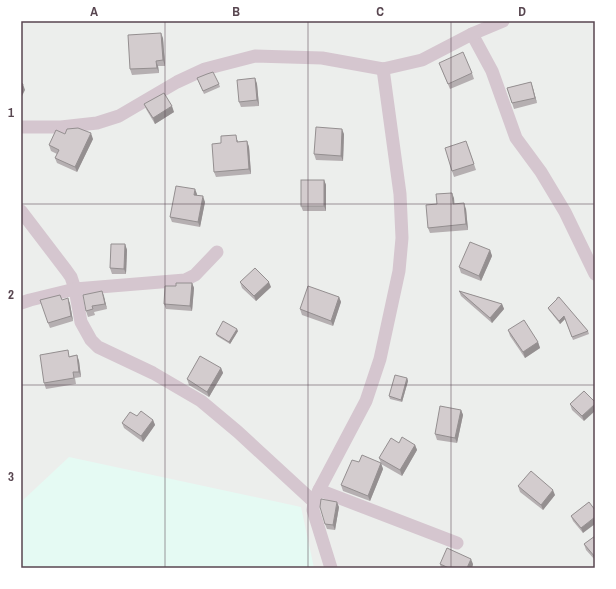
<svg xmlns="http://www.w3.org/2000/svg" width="616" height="589" font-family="'Archivo Narrow',sans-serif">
	<rect width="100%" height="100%" fill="#eceeec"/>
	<polygon fill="#e5faf3" points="69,457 301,507 314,568 21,568 21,502"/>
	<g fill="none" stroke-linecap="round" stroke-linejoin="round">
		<g stroke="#d5c6cf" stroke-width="13">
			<polyline points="472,34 492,71 516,138 541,172 565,212 595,274"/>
			<polyline points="21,127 61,127 97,123 119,116 177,82 205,69 255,56 322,58 383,69 422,60 472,34 503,21"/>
			<polyline points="21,211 66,270 71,277 75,289 81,322 91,340 98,347 153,373 201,401 238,432 314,502"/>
			<polyline points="21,303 30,300 75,289 185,280 195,275 217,252"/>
			<polyline points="319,490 457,543"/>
			<polyline points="331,568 313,510 314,502 319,490 366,401 380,359 399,271 402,238 400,194 383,69"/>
		</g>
	</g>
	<g fill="#b5afb1">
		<polygon points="163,38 165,66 158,66 159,73 132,75 130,69"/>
		<polygon points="439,63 472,73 474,79 450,89"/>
		<polygon points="197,78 219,84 220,87 204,94"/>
		<polygon points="255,78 257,84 259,106 241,107 239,102"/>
		<polygon points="531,82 537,103 514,109 507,88"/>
		<polygon points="144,104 174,112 155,124 146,109"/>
		<polygon points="65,134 93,139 77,172 57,163 55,158 57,154 51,151 49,145"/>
		<polygon points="344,134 343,161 316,160 314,154"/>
		<polygon points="238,140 238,142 247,141 249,147 251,174 216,177 214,172 221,143"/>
		<polygon points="468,146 476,170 454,177 452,171"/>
		<polygon points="324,180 326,185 326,211 303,211 301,206"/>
		<polygon points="197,194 197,196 205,202 200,227 172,222 170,217"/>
		<polygon points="454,198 454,204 466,209 468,230 430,233 428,228 437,204"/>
		<polygon points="125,244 127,250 126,274 112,274 110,268"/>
		<polygon points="490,250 492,256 481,281 461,273 459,267"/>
		<polygon points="240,282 271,287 256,301 242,288"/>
		<polygon points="192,283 194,288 192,311 166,309 164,304 176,286"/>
		<polygon points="102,291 107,309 94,312 95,315 88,317 86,311"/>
		<polygon points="459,291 502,304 504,309 492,323 461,296"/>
		<polygon points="339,297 341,302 333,326 302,315 300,309"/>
		<polygon points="68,299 70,304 73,321 50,328 48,323 62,300"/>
		<polygon points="557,299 588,331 589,334 573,340 565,319 560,324 549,310 548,308"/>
		<polygon points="508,330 538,342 540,348 525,358 510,336"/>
		<polygon points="238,331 230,344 217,336 216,334"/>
		<polygon points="77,355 79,361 81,377 75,378 76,384 46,389 44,383 70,356"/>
		<polygon points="221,368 223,373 209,397 189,385 187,379"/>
		<polygon points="407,378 408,381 402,402 390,399 389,396"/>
		<polygon points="584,391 584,421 572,410 570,404"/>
		<polygon points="461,410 463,415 457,443 437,440 435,434"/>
		<polygon points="137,416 153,420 155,425 143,442 124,428 122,423"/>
		<polygon points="399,443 415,445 417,450 402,476 381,464 383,469 370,501 343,491 341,485 381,463 379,458"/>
		<polygon points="518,486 555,495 543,510 520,492"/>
		<polygon points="589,502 583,533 573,521 571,516"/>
		<polygon points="339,507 335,530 327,529 325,524"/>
		<polygon points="595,536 595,560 586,550 584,544"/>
		<polygon points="440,564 473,564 472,568 441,568"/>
	</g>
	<g fill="#948f90">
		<polygon points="161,33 163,38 165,66 163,60"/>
		<polygon points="156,61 158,66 159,73 157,68"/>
		<polygon points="255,78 257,84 259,106 257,100"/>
		<polygon points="531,82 533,88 537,103 535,98"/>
		<polygon points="23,84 25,90 21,98 21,89"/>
		<polygon points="172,106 174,112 155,124 153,118"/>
		<polygon points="342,129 344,134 343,161 341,156"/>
		<polygon points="91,133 93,139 77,172 75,167"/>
		<polygon points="247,141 249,147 251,174 249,169"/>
		<polygon points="324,180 326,185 326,211 324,206"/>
		<polygon points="195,189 197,194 196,201 194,195"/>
		<polygon points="452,193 454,198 455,210 453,204"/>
		<polygon points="203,196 205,202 200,227 198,222"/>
		<polygon points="464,203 466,209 468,230 466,224"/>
		<polygon points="125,244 127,250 126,274 124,269"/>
		<polygon points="490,250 492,256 481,281 479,276"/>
		<polygon points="269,282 271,287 256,301 254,296"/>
		<polygon points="192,283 194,288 192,311 190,306"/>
		<polygon points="102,291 104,296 107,309 105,304"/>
		<polygon points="339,297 341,302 333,326 331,321"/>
		<polygon points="68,298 70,304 73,321 71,316"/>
		<polygon points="502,304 504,309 492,323 490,318"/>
		<polygon points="564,316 565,319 560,324 559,321"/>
		<polygon points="237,329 238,331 230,344 229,342"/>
		<polygon points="538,342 540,348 525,358 523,352"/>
		<polygon points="77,355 79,361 81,377 79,372"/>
		<polygon points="221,368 223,373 209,397 207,392"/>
		<polygon points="407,378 408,381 402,402 401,400"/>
		<polygon points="595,404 595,411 584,421 582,416"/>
		<polygon points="461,410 463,415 457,443 455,438"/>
		<polygon points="153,420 155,425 143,442 141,436"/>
		<polygon points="415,445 417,450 402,476 400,470"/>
		<polygon points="381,463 383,469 370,501 368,496"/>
		<polygon points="553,490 555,495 543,510 541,505"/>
		<polygon points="337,502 339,507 335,530 333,525"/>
		<polygon points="595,517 595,524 583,533 581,528"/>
		<polygon points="471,559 473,564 472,568 467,568"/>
	</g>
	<g fill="#d3ccce" stroke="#948f90">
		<polygon points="161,33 163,60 156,61 157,68 130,69 128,35"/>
		<polygon points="463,52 472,73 448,84 439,63"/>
		<polygon points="213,72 219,84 203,91 197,78 207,74"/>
		<polygon points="255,78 257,100 239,102 237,80"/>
		<polygon points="531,82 535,98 512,103 507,88"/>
		<polygon points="21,83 23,84 21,89"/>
		<polygon points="164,93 172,106 153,118 144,104"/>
		<polygon points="316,127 342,129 341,156 314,154"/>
		<polygon points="78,128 91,133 75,167 55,158 59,150 49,145 56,130 65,134 67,129"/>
		<polygon points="236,135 237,142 247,141 249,169 214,172 212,144 221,143 221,136"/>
		<polygon points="466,141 474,164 452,171 445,148"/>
		<rect x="301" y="180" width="23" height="26"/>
		<polygon points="176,186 195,189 194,195 203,196 198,222 170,217"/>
		<polygon points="452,193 453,204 464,203 466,224 428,228 426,205 437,204 436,194"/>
		<polygon points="470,242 490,250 479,276 459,267"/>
		<polygon points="111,244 125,244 124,269 110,268"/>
		<polygon points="255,268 269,282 254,296 240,282"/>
		<polygon points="176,283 192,283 190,306 164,304 165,286 176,286"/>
		<polygon points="308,286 339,297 331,321 300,309"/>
		<polygon points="102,291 105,304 92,306 93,309 86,311 83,295"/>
		<polygon points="459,291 502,304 490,318"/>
		<polygon points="60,295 62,300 68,298 71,316 48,323 40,300"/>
		<polygon points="559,297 588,331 572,337 564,316 559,321 548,308 557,299 557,298"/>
		<polygon points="524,320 538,342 523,352 508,330"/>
		<polygon points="223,321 237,329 229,342 216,334"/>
		<polygon points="68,350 69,357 77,355 79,372 73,372 74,378 44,383 40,355"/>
		<polygon points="200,356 221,368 207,392 187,379"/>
		<polygon points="395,375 407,378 401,400 389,396"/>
		<polygon points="584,391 595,402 595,404 582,416 570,404"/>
		<polygon points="440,406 461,410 455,438 435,434"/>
		<polygon points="141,411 153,420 141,436 122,423 130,412 137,416"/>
		<polygon points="402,437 415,445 400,470 379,458 391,438 399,443"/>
		<polygon points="362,455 381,463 368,496 341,485 352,460 359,462"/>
		<polygon points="531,471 553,490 541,505 518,486"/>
		<polygon points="321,499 337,502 333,525 325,524 320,507"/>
		<polygon points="589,502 595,510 595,517 581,528 571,516"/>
		<polygon points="595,536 595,557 584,544"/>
		<polygon points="447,548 471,559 467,568 449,568 440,564"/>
	</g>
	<path fill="none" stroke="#584650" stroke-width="1" stroke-opacity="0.55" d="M 165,21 L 165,568M 308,21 L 308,568M 451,21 L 451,568M 21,204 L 595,204M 21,385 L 595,385"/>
	<rect width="616" height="589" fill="none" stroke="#ffffff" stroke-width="44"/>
	<rect x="22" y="22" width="572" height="545" fill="none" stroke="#584650" stroke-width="1.5"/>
	<g font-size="13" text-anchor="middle" font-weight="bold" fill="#584650">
		<text x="94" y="16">A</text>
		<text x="236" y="16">B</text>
		<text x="380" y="16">C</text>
		<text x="522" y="16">D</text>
		<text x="11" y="117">1</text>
		<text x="11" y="299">2</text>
		<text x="11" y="481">3</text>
	</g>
</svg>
